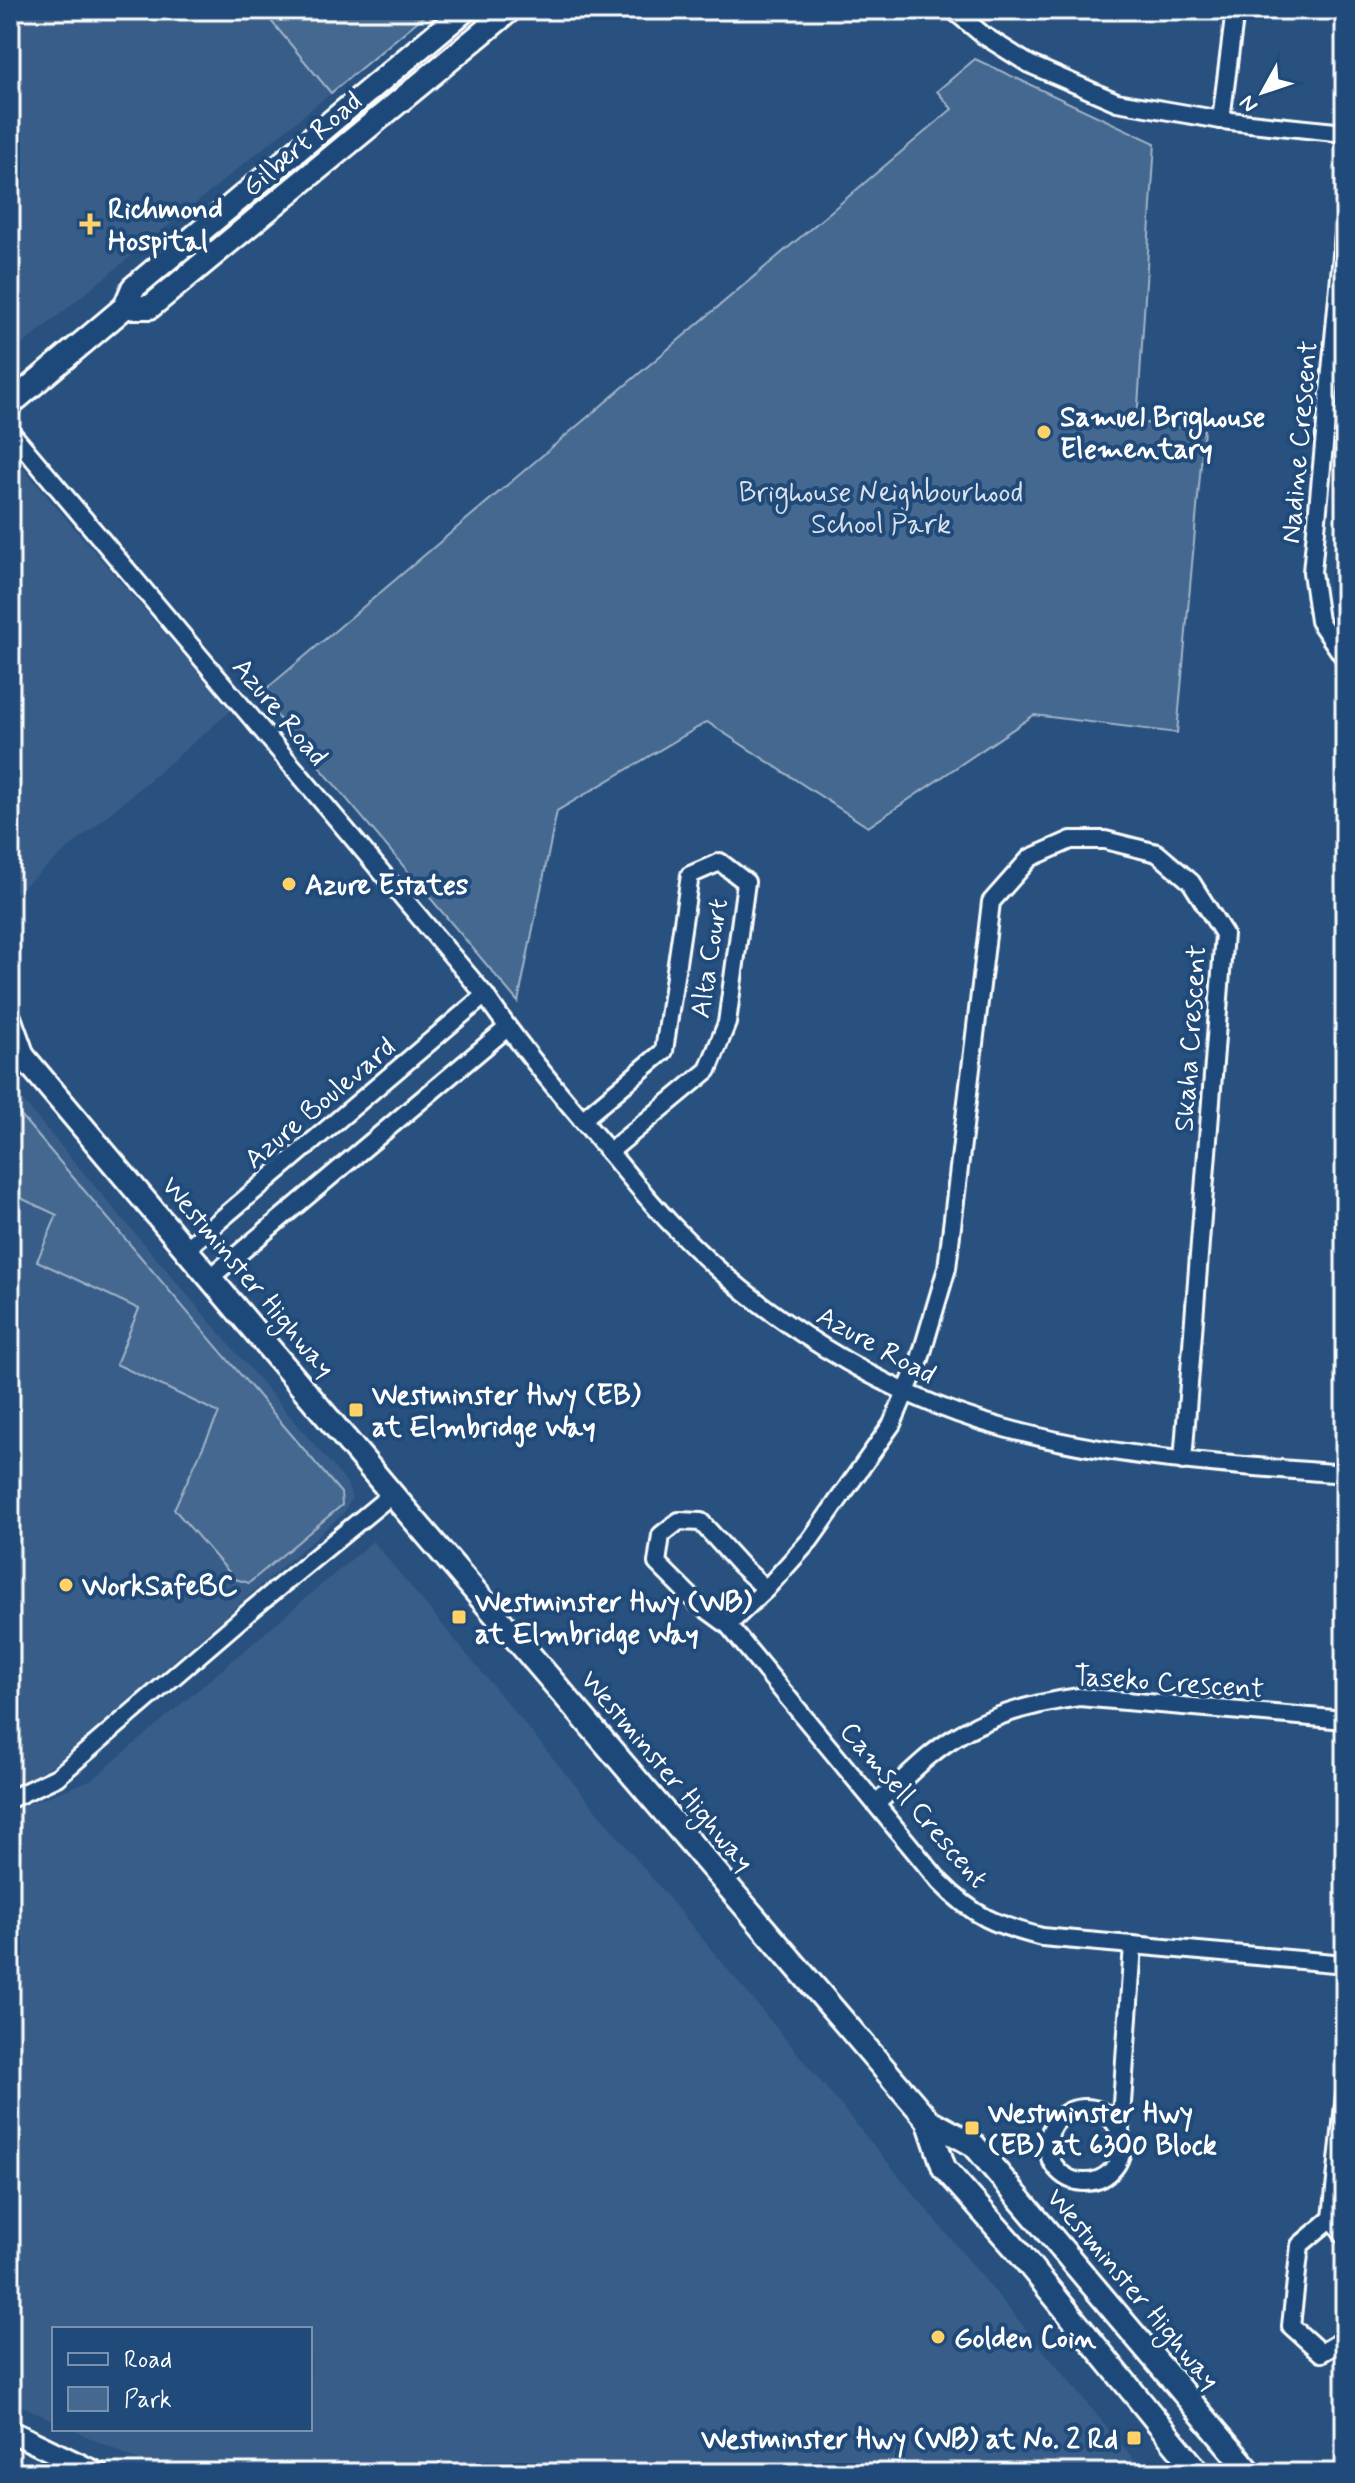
<svg xmlns="http://www.w3.org/2000/svg" width="1355" height="2483" font-family="Mynerve,sans-serif">
	<rect width="100%" height="100%" fill="#28517f"/>
	<filter id="ink" filterUnits="userSpaceOnUse"><feTurbulence type="fractalNoise" baseFrequency=".0125" numOctaves="2"/><feDisplacementMap in="SourceGraphic" scale="16" xChannelSelector="R" yChannelSelector="G"/><feConvolveMatrix kernelMatrix="1 2 1 2 8 2 1 2 1" color-interpolation-filters="sRGB"/></filter>
	<g filter="url(#ink)">
		<g fill="#375d88">
			<polygon points="10,10 262,10 331,93 10,355"/>
			<polygon points="10,453 231,711 10,898"/>
			<polygon points="10,1086 347,1483 352,1498 343,1514 62,1758 38,1776 10,1789"/>
			<polygon points="373,1541 1145,2473 165,2473 71,2429 310,2429 310,2329 54,2329 54,2421 10,2400 10,1811 93,1779"/>
		</g>
		<g fill="#446890" stroke="#a2b4c8" stroke-width="2">
			<polygon points="262,10 431,10 331,93"/>
			<polygon points="975,59 1155,143 1137,422 1204,430 1177,733 1034,715 868,827 707,722 557,811 518,1002 259,695 952,109 937,91"/>
			<polygon points="10,1103 341,1493 342,1505 249,1583 235,1579 174,1509 219,1413 116,1364 139,1309 37,1261 57,1215 10,1193"/>
		</g>
		<g fill="none" stroke-linecap="round" stroke-linejoin="round">
			<defs>
				<g id="minor">
					<polyline points="953,10 983,35 1029,64 1117,102 1221,120 1345,133"/>
					<polyline points="1221,120 1235,10"/>
					<polyline points="1345,223 1312,572 1319,621 1345,659"/>
					<path d="M 10,431 L 485,995 C 520,1047 560,1094 601,1142 C 624,1170 647,1199 672,1225 C 759,1316 882,1395 1004,1428 C 1115,1459 1231,1465 1345,1474"/>
					<polyline points="582,1120 664,1051 690,875 720,862 746,882 727,1023 708,1070 609,1152"/>
					<polyline points="187,1248 485,995"/>
					<polyline points="211,1277 507,1028"/>
					<path d="M 766,1589 L 741,1566 L 701,1522 L 679,1521 L 661,1535 L 657,1563 L 695,1601 L 728,1625 L 940,1882 C 974,1917 996,1925 1042,1937 L 1345,1964"/>
					<polyline points="728,1625 766,1589 810,1540 892,1424 920,1359 947,1268 991,902 1030,858 1071,840 1105,840 1157,853 1191,882 1224,934 1183,1461"/>
					<polyline points="10,1799 57,1777 249,1612 392,1494"/>
					<path d="M 877,1803 C 902,1782 926,1755 954,1738 C 991,1714 1036,1703 1079,1697 L 1345,1720"/>
					<polyline points="1345,2095 1332,2218 1345,2236"/>
					<circle cx="1085" cy="2145" r="37"/>
					<polyline points="1120,2132 1133,1945"/>
					<polyline points="1332,2218 1300,2245 1291,2326 1321,2353 1345,2339"/>
				</g>
				<polyline id="tertiary" points="10,2431 97,2473"/>
				<g id="secondary">
					<polyline points="125,307 150,307 510,10"/>
					<polyline points="10,404 125,307 133,288 465,10"/>
					<polyline points="10,1020 23,1056 392,1494 928,2120 974,2145 1251,2473"/>
					<polyline points="928,2120 944,2168 1016,2249 1199,2473"/>
				</g>
			</defs>
			<use href="#minor" stroke="#fff" stroke-width="22"/>
			<use href="#tertiary" stroke="#fff" stroke-width="26"/>
			<use href="#secondary" stroke="#fff" stroke-width="28"/>
			<use href="#minor" stroke="#1f4a7a" stroke-width="16"/>
			<use href="#tertiary" stroke="#1f4a7a" stroke-width="20"/>
			<use href="#secondary" stroke="#1f4a7a" stroke-width="22"/>
		</g>
	</g>
	<g fill="#ffd166" stroke="#1f4a7a" stroke-width="3">
		<path d="M86 212h8v8h8v8h-8v8h-8v-8h-8v-8h8z"/>
		<circle cx="1044" cy="432" r="8"/>
		<circle cx="289" cy="884" r="8"/>
		<rect x="348" y="1402" width="16" height="16" rx="4"/>
		<circle cx="66" cy="1585" r="8"/>
		<rect x="451" y="1609" width="16" height="16" rx="4"/>
		<rect x="964" y="2120" width="16" height="16" rx="4"/>
		<circle cx="938" cy="2337" r="8"/>
		<rect x="1126" y="2430" width="16" height="16" rx="4"/>
	</g>
	<g text-anchor="middle" stroke-width="8" stroke-linejoin="round" paint-order="stroke">
		<g font-size="28" fill="#fff" stroke="#1f4a7a">
			<text transform="translate(301 143) rotate(-40)" y="10">Gilbert Road</text>
			<text transform="translate(1298 442) rotate(-85)" y="10">Nadine Crescent</text>
			<text transform="translate(281 711) rotate(50)" y="10">Azure Road</text>
			<text transform="translate(708 958) rotate(-81)" y="10">Alta Court</text>
			<text transform="translate(1189 1038) rotate(-86)" y="10">Skaha Crescent</text>
			<text transform="translate(319 1102) rotate(-40)" y="10">Azure Boulevard</text>
			<text transform="translate(249 1276) rotate(50)" y="10">Westminster Highway</text>
			<text transform="translate(877 1344) rotate(29)" y="10">Azure Road</text>
			<text transform="translate(1169 1681) rotate(4)" y="10">Taseko Crescent</text>
			<text transform="translate(668 1770) rotate(50)" y="10">Westminster Highway</text>
			<text transform="translate(915 1804) rotate(49)" y="10">Camsell Crescent</text>
			<text transform="translate(1134 2288) rotate(50)" y="10">Westminster Highway</text>
		</g>
		<g font-size="28" font-weight="bold" fill="#fff" stroke="#1f4a7a" text-anchor="start">
			<text x="108" y="218">Richmond<tspan x="108" dy="32">Hospital</tspan></text>
			<text x="1060" y="426">Samuel Brighouse<tspan x="1060" dy="32">Elementary</tspan></text>
			<text x="305" y="894">Azure Estates</text>
			<text x="372" y="1404">Westminster Hwy (EB)<tspan x="372" dy="32">at Elmbridge Way</tspan></text>
			<text x="82" y="1595">WorkSafeBC</text>
			<text x="475" y="1611">Westminster Hwy (WB)<tspan x="475" dy="32">at Elmbridge Way</tspan></text>
			<text x="988" y="2122">Westminster Hwy<tspan x="988" dy="32">(EB) at 6300 Block</tspan></text>
			<text x="954" y="2347">Golden Coin</text>
			<text x="1118" y="2448" text-anchor="end">Westminster Hwy (WB) at No. 2 Rd</text>
		</g>
		<g font-size="28" fill="#dae1e9" stroke="#1f4a7a">
			<text x="881" y="501">Brighouse Neighbourhood<tspan x="881" dy="32">School Park</tspan></text>
		</g>
	</g>
	<rect width="1355" height="2483" fill="none" stroke="#1f4a7a" stroke-width="40"/>
	<rect x="20" y="20" width="1315" height="2443" fill="none" stroke="#fff" stroke-width="3" filter="url(#ink)"/>
	<rect x="52" y="2327" width="260" height="104" fill="#1f4a7a" stroke="#7992af" stroke-width="2"/>
	<rect x="68" y="2353" width="40" height="12" fill="#1f4a7a" stroke="#7992af" stroke-width="2"/>
	<text x="124" y="2367" font-size="24" fill="#ffffff">Road</text>
	<rect x="68" y="2387" width="40" height="24" fill="#446890" stroke="#7992af" stroke-width="2"/>
	<text x="124" y="2407" font-size="24" fill="#ffffff">Park</text>
	<g transform="translate(1263 92) rotate(230)" stroke="#1f4a7a" stroke-width="6" paint-order="stroke">
	<path d="M0-6L14 30L0 20L-14 30Z" fill="#ffffff"/>
	<text y="-12" font-size="22" font-weight="bold" text-anchor="middle" fill="#ffffff">N</text>
	</g>
</svg>
